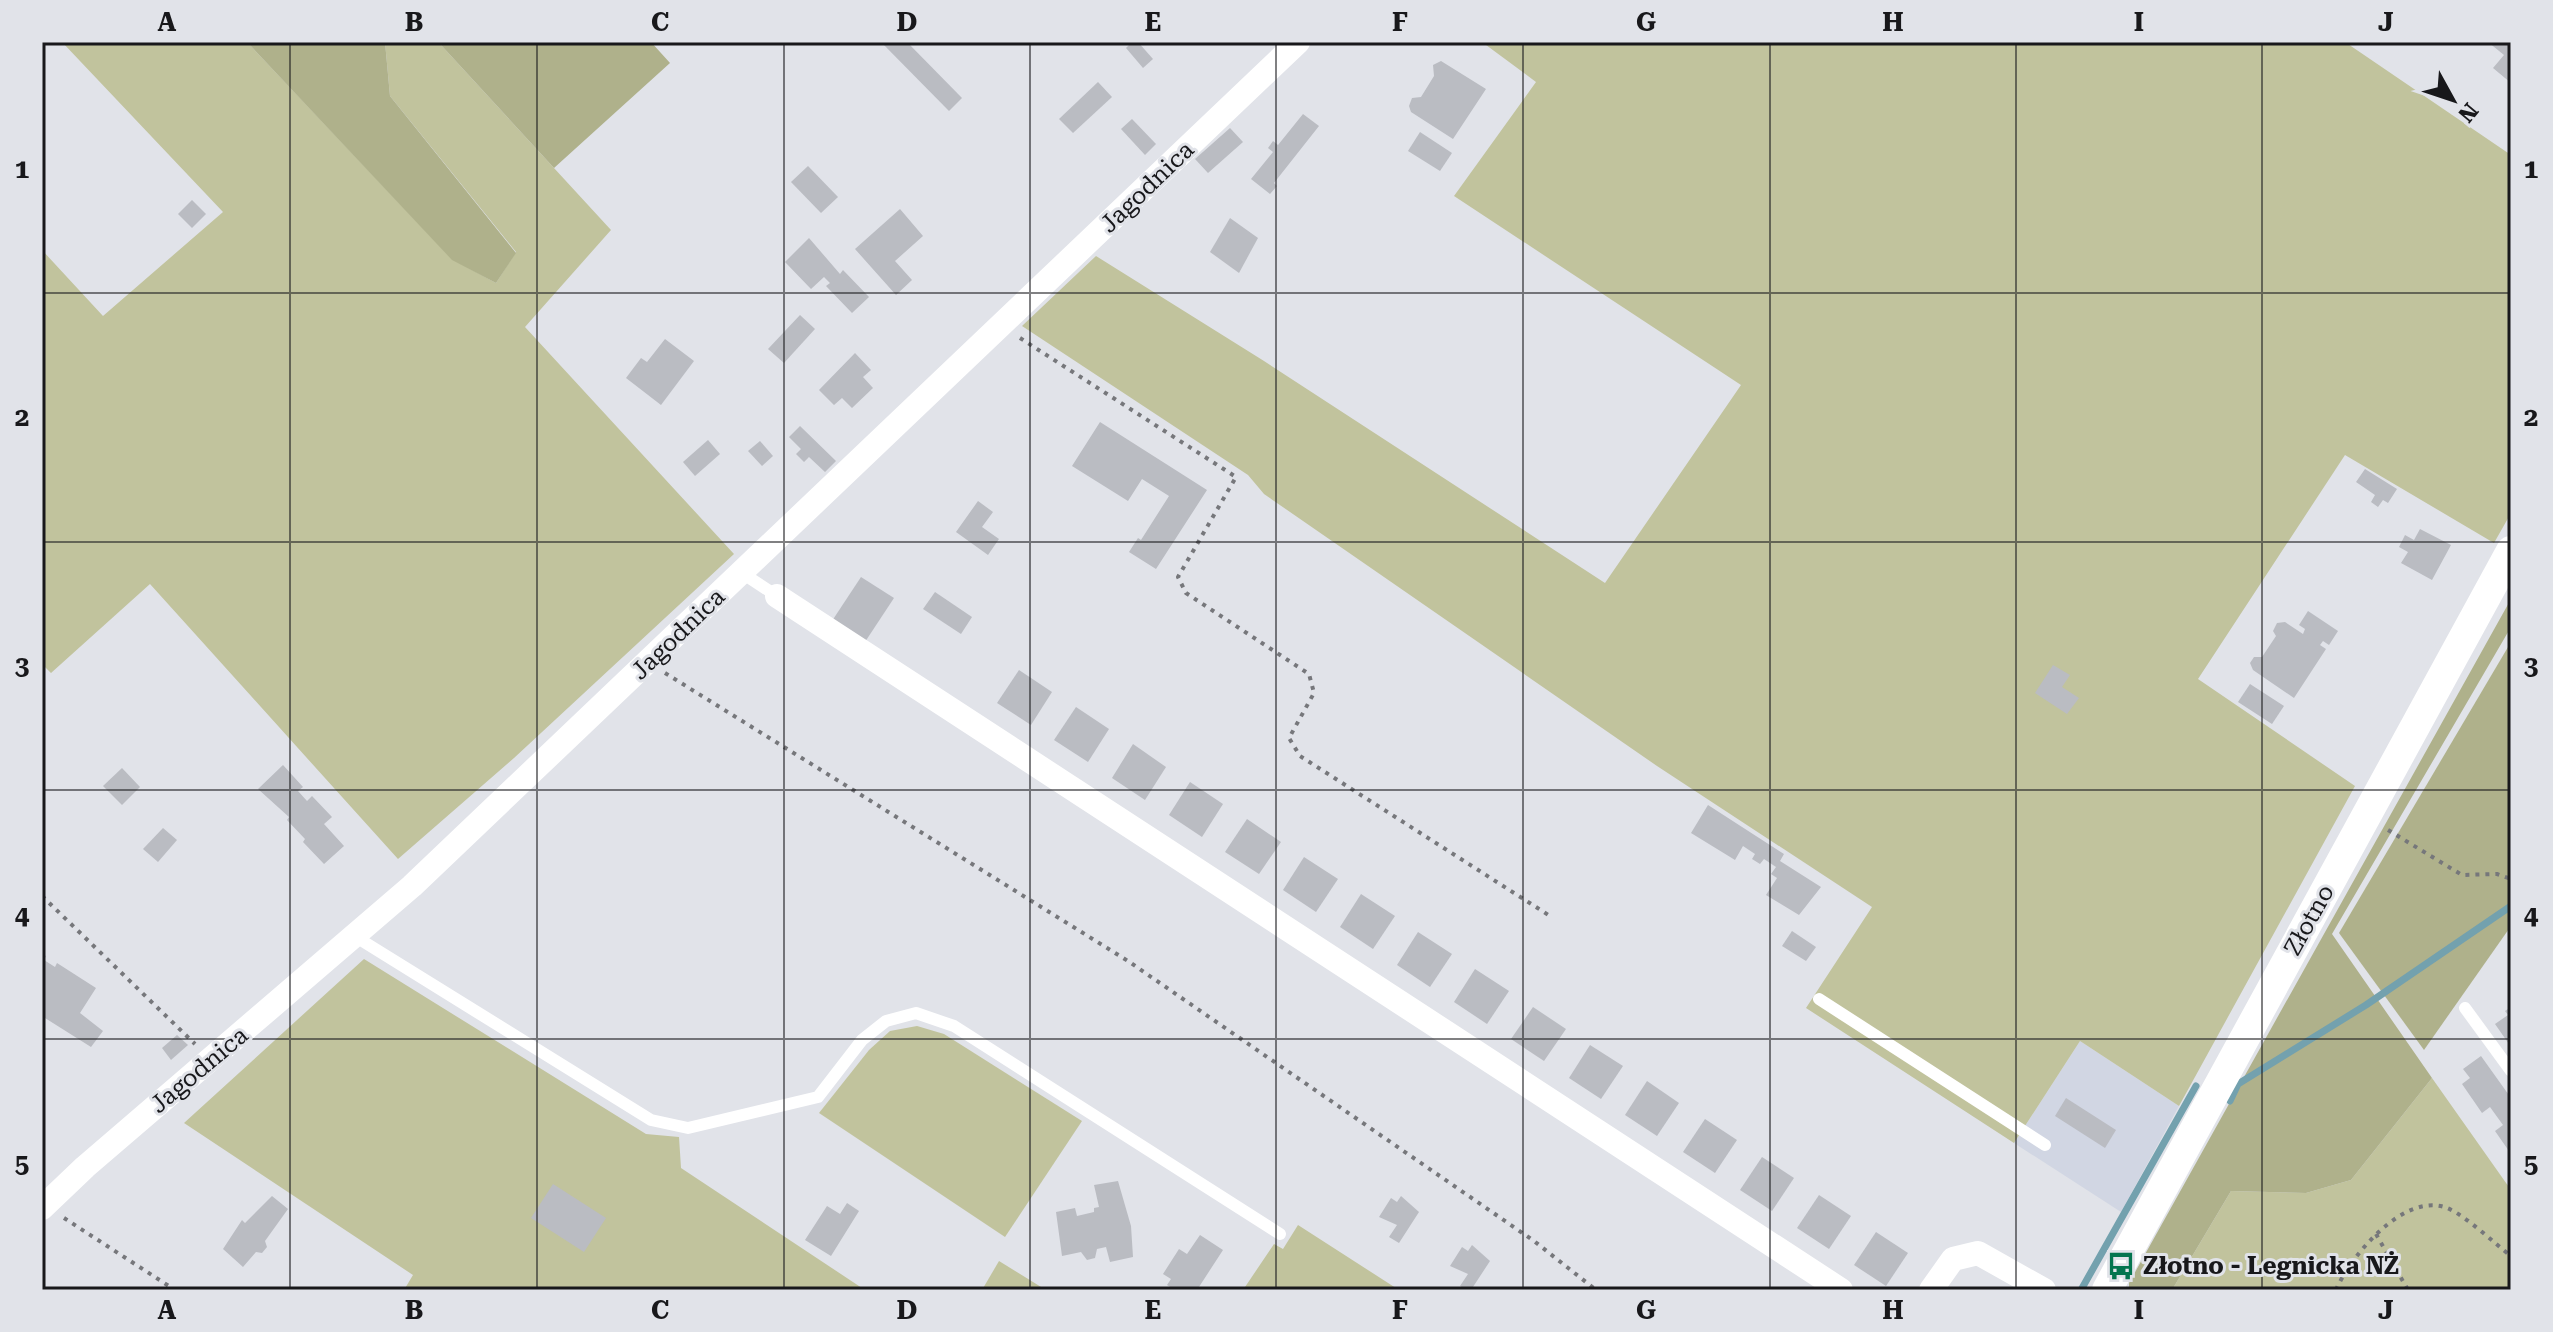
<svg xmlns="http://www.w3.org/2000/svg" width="2553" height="1332" font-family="'Roboto Serif',serif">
	<rect width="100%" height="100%" fill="#e1e3e9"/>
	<polygon fill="#d1d6e3" points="2080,1041 2179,1106 2121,1212 2014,1143"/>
	<g fill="#c1c39d">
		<polygon points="62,42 247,42 452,259 496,283 516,252 390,96 385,42 441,45 611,230 525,327 734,554 514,758 398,859 150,584 51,673 42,664 42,250 103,316 223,212"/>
		<polygon points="1482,42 2345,42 2511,155 2511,513 2494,543 2345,455 2198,679 2355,786 2179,1106 2080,1041 2014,1143 1806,1008 1872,907 1657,766 1264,494 1248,475 1022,326 1096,256 1264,361 1605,583 1741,385 1454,196 1536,82"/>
		<polygon points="364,959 646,1134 679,1137 681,1168 865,1290 404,1290 413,1275 184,1123"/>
		<polygon points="917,1026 944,1034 1082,1121 1005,1237 819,1113 869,1050 890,1031"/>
		<polygon points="2432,1078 2511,1190 2511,1290 2172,1290 2231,1191 2306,1193 2351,1180"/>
		<polygon points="1298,1225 1399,1290 1243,1290 1274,1244 1283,1249"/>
		<polygon points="999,1261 1046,1290 982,1290"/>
	</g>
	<g fill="#afb18b">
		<polygon points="247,42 385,42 390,96 516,253 496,283 452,260"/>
		<polygon points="423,42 651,42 670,63 554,168 441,45"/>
		<polygon points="2511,599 2511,627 2332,934 2432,1078 2351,1180 2306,1193 2231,1191 2172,1290 2129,1290 2129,1283"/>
		<polygon points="2511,642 2511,926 2424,1050 2339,933"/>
	</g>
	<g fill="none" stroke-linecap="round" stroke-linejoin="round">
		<g stroke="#73a1ae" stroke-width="7">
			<polyline points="2230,1101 2238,1084 2366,1005 2511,906"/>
			<polyline points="2081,1290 2196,1086"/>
		</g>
	</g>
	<g fill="#babcc2">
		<polygon points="881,42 907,42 962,98 949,111"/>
		<polygon points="1132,42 1138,42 1153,59 1143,68 1126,48"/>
		<polygon points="2488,42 2511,42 2511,83 2493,68 2504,55"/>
		<polygon points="1441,61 1486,89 1453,139 1411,112 1409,106 1412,98 1421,97 1434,76 1433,65"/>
		<polygon points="1098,82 1112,97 1073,133 1059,119"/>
		<polygon points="1303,114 1319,126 1274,183 1277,186 1270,194 1251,179 1273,152 1268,148 1273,141 1278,145"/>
		<polygon points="1132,119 1156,144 1145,155 1121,129"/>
		<polygon points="1230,128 1243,142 1208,173 1195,159"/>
		<polygon points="1420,132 1452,153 1440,171 1408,151"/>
		<polygon points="808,166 838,197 821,213 791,182"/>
		<polygon points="192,200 206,214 192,228 178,214"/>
		<polygon points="900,209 923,236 895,261 912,280 896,295 855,249"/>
		<polygon points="1230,218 1258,238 1239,273 1210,252"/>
		<polygon points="809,238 840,274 843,270 869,297 852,313 826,286 830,283 824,277 811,289 785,262"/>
		<polygon points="800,315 815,329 784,363 768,349"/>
		<polygon points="665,339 694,361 661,405 626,378 641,358 647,362"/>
		<polygon points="855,353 871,370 863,377 873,388 852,408 842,398 834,405 819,390"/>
		<polygon points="1100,422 1207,490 1156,569 1129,552 1138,538 1141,540 1169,496 1142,479 1128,501 1072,466"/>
		<polygon points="800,426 836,461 825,472 809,457 804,462 796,454 801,449 789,437"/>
		<polygon points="708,440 720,454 695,476 683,462"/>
		<polygon points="760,441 773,456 762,466 748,451"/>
		<polygon points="2365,469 2397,489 2388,503 2383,500 2378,507 2371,502 2375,495 2356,482"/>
		<polygon points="978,501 993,512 982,527 999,539 988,555 956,532"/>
		<polygon points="2420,529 2451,545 2432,580 2401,563 2408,552 2399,547 2405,535 2414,540"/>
		<polygon points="861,577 894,598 861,648 828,627"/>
		<polygon points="935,592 972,617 961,634 923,609"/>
		<polygon points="2308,611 2338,631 2329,645 2323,641 2320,645 2326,649 2294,698 2253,670 2250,663 2254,657 2262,657 2276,636 2273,631 2277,623 2285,622 2303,634 2305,629 2299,625"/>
		<polygon points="2053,665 2070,675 2062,687 2079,698 2067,714 2035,693"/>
		<polygon points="1019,670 1052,692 1031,725 997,703"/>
		<polygon points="2250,684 2284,706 2272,724 2238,702"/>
		<polygon points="1076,707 1109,729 1088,762 1054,740"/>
		<polygon points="1133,744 1166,767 1145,800 1112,778"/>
		<polygon points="283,765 303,787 298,791 307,801 312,796 332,817 324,824 344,846 324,864 303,842 305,839 287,820 289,817 258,789"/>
		<polygon points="122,768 140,787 122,805 103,786"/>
		<polygon points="1190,782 1223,804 1202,837 1169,815"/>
		<polygon points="1708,805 1784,854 1780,861 1821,887 1799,915 1766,895 1777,878 1771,874 1776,867 1764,859 1760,864 1752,859 1755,854 1743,846 1735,860 1691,833"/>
		<polygon points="1247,819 1281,842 1259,874 1225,852"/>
		<polygon points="163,828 177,840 158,862 143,849"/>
		<polygon points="1304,857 1338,879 1316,912 1283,890"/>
		<polygon points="1361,894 1395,916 1373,949 1340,927"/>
		<polygon points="1792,931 1816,947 1806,961 1782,946"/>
		<polygon points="1418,932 1452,954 1430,987 1397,965"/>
		<polygon points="42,954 46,956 44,960 55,967 57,963 96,988 80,1013 103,1031 91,1047 45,1018"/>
		<polygon points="1475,969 1509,991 1487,1024 1454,1002"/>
		<polygon points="1533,1007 1566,1029 1544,1061 1511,1039"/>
		<polygon points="2511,1007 2511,1047 2495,1024 2508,1015 2505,1011"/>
		<polygon points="177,1035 188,1045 171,1060 162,1048"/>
		<polygon points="1590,1045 1623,1066 1601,1099 1569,1078"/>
		<polygon points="2481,1056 2511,1098 2511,1154 2495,1131 2503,1125 2490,1107 2482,1113 2462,1084 2470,1078 2463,1069"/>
		<polygon points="1647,1081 1679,1103 1657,1136 1625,1115"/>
		<polygon points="2066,1098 2116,1130 2105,1148 2055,1116"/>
		<polygon points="1705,1119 1737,1140 1715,1173 1683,1152"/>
		<polygon points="1762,1157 1794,1178 1772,1211 1740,1190"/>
		<polygon points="1118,1181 1131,1226 1133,1257 1110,1262 1106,1247 1097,1249 1095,1258 1087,1260 1081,1252 1062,1256 1056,1212 1075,1208 1077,1216 1094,1212 1094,1208 1099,1207 1094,1185"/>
		<polygon points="553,1184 606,1218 584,1252 531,1218"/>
		<polygon points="1819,1195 1851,1216 1829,1249 1797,1228"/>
		<polygon points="272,1196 288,1209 265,1241 267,1247 262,1253 256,1252 243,1267 223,1249 242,1220 245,1223"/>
		<polygon points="1401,1196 1419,1212 1399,1243 1389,1237 1397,1225 1379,1217 1391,1198 1397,1202"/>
		<polygon points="847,1203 859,1211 831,1256 805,1240 827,1206 840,1214"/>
		<polygon points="1876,1232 1908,1253 1886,1286 1854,1265"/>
		<polygon points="1200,1235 1223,1250 1197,1290 1175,1290 1167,1285 1171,1279 1163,1274 1179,1249 1187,1254"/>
		<polygon points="1472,1245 1490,1261 1471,1290 1466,1290 1460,1286 1468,1274 1450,1266 1462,1247 1468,1251"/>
	</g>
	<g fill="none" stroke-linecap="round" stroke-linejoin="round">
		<g stroke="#76777b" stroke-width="4" stroke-dasharray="4 6" stroke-linecap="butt">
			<polyline points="1020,338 1236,477 1178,577 1186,593 1309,674 1314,693 1289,738 1300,756 1550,916"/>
			<polyline points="665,673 1128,961 1534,1241 1596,1290"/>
			<polyline points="2388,830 2462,875 2497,874 2511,879"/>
			<polyline points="42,896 195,1044"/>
			<polyline points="64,1218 175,1290"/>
			<polyline points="2376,1234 2408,1290"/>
			<path d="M 2336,1290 C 2350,1257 2404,1191 2447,1208 C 2465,1215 2494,1243 2511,1256"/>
		</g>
		<g stroke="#fff" stroke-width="12">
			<polyline points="742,573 777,596"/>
			<polyline points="356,937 651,1120 688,1128 818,1097 862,1040 886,1021 916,1013 954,1026 1280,1234"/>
			<polyline points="1819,999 2045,1145"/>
			<polyline points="2465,1008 2511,1071"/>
		</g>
		<g stroke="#fff" stroke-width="24">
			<polyline points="777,596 1841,1290"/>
			<polyline points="42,1208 85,1167 412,886 1298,42"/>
			<polyline points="1931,1290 1953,1259 1978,1253 2044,1290"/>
		</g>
		<polyline stroke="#fff" stroke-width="30" points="2107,1290 2511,551"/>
	</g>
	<path fill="none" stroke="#18181b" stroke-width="2" stroke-opacity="0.55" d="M 290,42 L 290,1290M 537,42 L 537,1290M 784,42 L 784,1290M 1030,42 L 1030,1290M 1276,42 L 1276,1290M 1523,42 L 1523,1290M 1770,42 L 1770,1290M 2016,42 L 2016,1290M 2262,42 L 2262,1290M 42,293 L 2511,293M 42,542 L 2511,542M 42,790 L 2511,790M 42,1039 L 2511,1039"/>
	<defs>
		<symbol id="bus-bare" viewBox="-9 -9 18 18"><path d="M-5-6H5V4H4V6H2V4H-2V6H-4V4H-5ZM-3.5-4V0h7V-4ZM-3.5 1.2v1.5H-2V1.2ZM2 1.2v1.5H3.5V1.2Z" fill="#05754f" stroke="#e1e3e9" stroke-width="2.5" paint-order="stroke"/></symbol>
	</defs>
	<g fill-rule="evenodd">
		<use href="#bus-bare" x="2101" y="1246" width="40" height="40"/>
	</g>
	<g text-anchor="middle" stroke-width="6" stroke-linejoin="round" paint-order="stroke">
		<g font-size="24" fill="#18181b" stroke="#e1e3e9">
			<text transform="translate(1147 187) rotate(-44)" y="8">Jagodnica</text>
			<text transform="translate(678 634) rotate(-44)" y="8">Jagodnica</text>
			<text transform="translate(2309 920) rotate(-61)" y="8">Złotno</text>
			<text transform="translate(199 1070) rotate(-40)" y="8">Jagodnica</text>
		</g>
		<g font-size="24" font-weight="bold" fill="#18181b" stroke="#e1e3e9" text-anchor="start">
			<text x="2143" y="1274">Złotno - Legnicka NŻ</text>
		</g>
	</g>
	<rect width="2553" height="1332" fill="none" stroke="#e1e3e9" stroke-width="88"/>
	<g transform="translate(2453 100) rotate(130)" stroke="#e1e3e9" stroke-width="6" paint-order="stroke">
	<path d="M0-6L14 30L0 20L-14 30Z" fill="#18181b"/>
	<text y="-12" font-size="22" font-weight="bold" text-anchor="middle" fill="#18181b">N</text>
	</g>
	<rect x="44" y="44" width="2465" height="1244" fill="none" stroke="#18181b" stroke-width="3"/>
	<g font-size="26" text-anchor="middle" font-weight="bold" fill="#18181b">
		<text x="167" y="31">A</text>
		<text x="414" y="31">B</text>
		<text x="660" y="31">C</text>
		<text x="907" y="31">D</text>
		<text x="1153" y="31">E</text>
		<text x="1400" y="31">F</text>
		<text x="1646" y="31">G</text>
		<text x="1893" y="31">H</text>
		<text x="2139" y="31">I</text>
		<text x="2386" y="31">J</text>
		<text x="22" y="178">1</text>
		<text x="2531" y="178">1</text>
		<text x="22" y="426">2</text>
		<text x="2531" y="426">2</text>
		<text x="22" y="675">3</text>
		<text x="2531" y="675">3</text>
		<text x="22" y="924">4</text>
		<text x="2531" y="924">4</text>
		<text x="22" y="1173">5</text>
		<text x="2531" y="1173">5</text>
		<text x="167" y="1319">A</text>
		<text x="414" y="1319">B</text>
		<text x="660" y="1319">C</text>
		<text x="907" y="1319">D</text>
		<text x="1153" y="1319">E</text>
		<text x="1400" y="1319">F</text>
		<text x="1646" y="1319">G</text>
		<text x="1893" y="1319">H</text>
		<text x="2139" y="1319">I</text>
		<text x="2386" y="1319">J</text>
	</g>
</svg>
